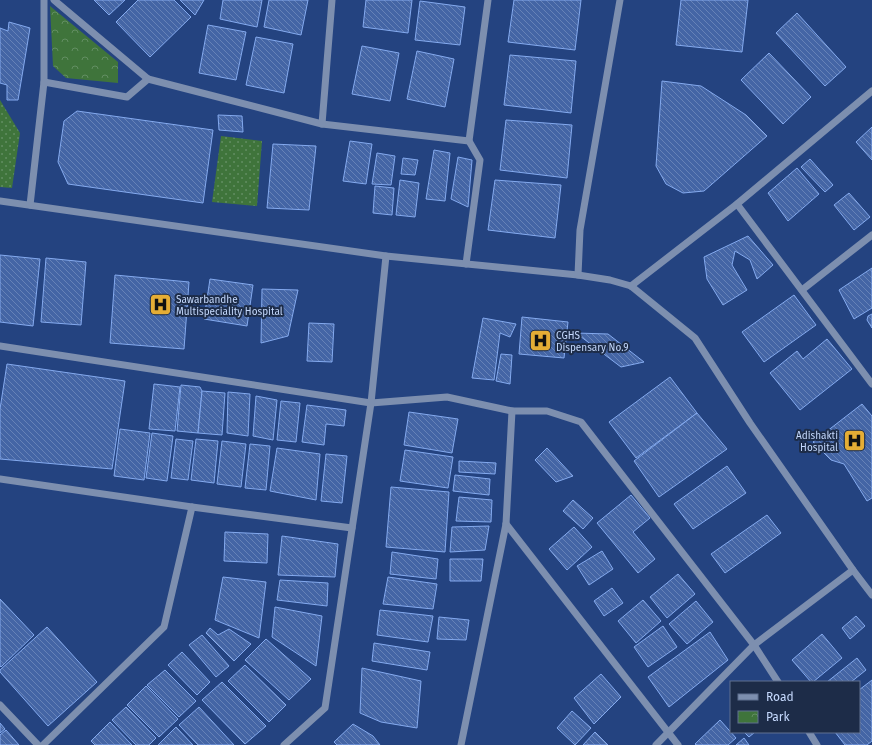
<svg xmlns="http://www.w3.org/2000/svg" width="872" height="745" font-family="'Fira Sans',sans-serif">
	<defs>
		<pattern id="grass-dots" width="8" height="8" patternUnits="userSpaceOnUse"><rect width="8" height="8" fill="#3f743b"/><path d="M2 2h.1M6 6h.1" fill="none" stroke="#628e62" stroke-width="1.8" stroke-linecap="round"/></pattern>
		<pattern id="park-crowns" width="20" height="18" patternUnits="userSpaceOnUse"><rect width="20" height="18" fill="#3f743b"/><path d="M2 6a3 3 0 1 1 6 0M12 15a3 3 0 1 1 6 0" fill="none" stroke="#628e62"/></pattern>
		<pattern id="building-back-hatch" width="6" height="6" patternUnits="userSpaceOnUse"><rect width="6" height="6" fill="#4465a5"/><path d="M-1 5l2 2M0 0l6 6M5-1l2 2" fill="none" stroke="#6682b7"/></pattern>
	</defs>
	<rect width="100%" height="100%" fill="#244380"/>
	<g fill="url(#grass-dots)">
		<polygon points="0,100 20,133 12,188 0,187"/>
		<polygon points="221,136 262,141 257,206 212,202"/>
	</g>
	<polygon fill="url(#park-crowns)" points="50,6 118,62 118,83 66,78 53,66"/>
	<g fill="url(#building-back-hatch)" stroke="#84aaef">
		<polygon points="94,0 125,0 109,15"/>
		<polygon points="138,0 174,0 191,17 150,57 116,22"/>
		<polygon points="180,0 204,0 195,15"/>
		<polygon points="223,0 262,0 257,27 220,19"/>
		<polygon points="269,0 308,0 301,35 264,27"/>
		<polygon points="366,0 412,0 408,33 363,27"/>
		<polygon points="514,0 581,0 575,50 508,42"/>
		<polygon points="681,0 748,0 742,52 676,45"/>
		<polygon points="420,1 465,7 460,45 415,40"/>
		<polygon points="797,13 846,67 825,86 776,33"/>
		<polygon points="9,22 30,28 18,100 7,100 7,85 0,83 0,28 8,31"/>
		<polygon points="208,25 246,32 236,80 199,73"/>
		<polygon points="256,37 293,44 284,93 246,85"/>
		<polygon points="362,46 399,53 390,101 352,94"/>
		<polygon points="417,51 454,59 445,107 407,99"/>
		<polygon points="769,53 811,97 783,124 741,80"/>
		<polygon points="510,55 576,61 571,113 504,105"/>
		<polygon points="662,81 701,86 746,115 767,136 704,191 683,193 666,184 656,166"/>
		<polygon points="77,111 213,130 203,203 68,184 58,162 64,121"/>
		<polygon points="218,115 242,116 243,132 219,130"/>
		<polygon points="506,120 572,125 567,178 500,170"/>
		<polygon points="872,127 872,160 856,142"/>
		<polygon points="350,141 372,144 366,184 343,181"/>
		<polygon points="273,144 316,146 309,210 267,208"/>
		<polygon points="434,150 450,153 445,201 426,199"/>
		<polygon points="377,153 395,156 391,185 372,184"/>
		<polygon points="458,157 472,160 468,207 451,199"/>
		<polygon points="403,158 418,160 415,175 401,174"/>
		<polygon points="810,159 833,185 825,192 801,167"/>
		<polygon points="797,168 819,194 788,221 768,193"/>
		<polygon points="400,180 419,183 415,217 396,215"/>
		<polygon points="495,180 561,185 555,238 488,230"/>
		<polygon points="375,186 394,188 392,215 373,213"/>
		<polygon points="849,193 870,217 854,230 834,205"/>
		<polygon points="748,236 773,265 757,279 750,260 735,251 732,265 747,290 723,305 707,279 704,257"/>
		<polygon points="0,255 40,259 33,326 0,322"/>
		<polygon points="46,258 86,262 81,325 41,322"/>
		<polygon points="872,268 872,308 854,319 839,290"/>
		<polygon points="115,275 189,282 184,349 110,343"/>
		<polygon points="210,279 253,285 247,326 204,319"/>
		<polygon points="262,289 298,290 288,336 261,343"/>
		<polygon points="794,295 816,325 764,362 742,332"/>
		<polygon points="872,314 872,328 867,320 868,316"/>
		<polygon points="522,317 568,322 564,358 519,354"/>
		<polygon points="483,318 516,324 510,337 500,333 494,380 472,378"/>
		<polygon points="309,323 334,324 332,362 307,361"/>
		<polygon points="576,333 608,334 644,362 621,367"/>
		<polygon points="827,339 852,369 800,410 770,373 797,351 803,359"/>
		<polygon points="501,354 512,355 510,384 496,381"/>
		<polygon points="7,364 125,381 112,469 0,459 0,409"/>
		<polygon points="670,377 697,413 636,458 609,422"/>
		<polygon points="154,384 180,387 175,431 149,429"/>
		<polygon points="181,385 200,387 202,391 198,433 177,431"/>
		<polygon points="202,391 225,393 222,435 198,433"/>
		<polygon points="228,392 250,394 248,436 227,433"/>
		<polygon points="256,396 277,400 273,440 253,436"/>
		<polygon points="281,401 300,403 296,442 277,440"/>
		<polygon points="862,404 872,416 872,498 867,501 844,464 831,460 813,442"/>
		<polygon points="307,405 346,410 344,426 326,424 324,445 302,442"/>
		<polygon points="409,412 458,419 452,453 404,445"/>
		<polygon points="697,413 727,449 659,497 634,461"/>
		<polygon points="120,429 150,433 144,480 114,476"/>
		<polygon points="152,433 173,436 167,481 146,478"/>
		<polygon points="176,439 193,441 188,480 171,478"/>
		<polygon points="196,439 218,441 214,483 191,480"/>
		<polygon points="222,441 246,444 241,487 217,484"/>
		<polygon points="250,444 270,446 266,490 245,488"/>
		<polygon points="277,448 320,454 316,500 270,491"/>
		<polygon points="547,448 573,476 556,482 535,460"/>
		<polygon points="405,450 453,457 448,488 400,481"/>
		<polygon points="326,454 347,456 342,503 321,501"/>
		<polygon points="459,461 496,463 495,474 459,472"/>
		<polygon points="727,466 746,493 693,529 674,504"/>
		<polygon points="455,475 490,479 489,495 453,491"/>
		<polygon points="391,487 449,492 445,552 386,547"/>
		<polygon points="631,495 650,518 633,532 655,559 638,573 597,523"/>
		<polygon points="459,497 492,500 491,522 456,521"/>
		<polygon points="573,500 593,518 583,529 563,511"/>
		<polygon points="767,515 781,533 725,573 711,554"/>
		<polygon points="489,526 485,550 450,552 452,527"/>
		<polygon points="574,527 592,547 567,570 549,549"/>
		<polygon points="225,532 268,534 267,563 224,561"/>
		<polygon points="282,536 338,544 335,577 278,575"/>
		<polygon points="602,551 613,569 589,585 577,566"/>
		<polygon points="392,552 438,559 436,579 390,574"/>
		<polygon points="450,559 483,559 481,581 450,581"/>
		<polygon points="678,574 695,594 667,618 650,597"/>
		<polygon points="223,577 266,582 259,638 215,620"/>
		<polygon points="388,577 437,584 433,609 383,604"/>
		<polygon points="280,580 328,583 327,606 277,600"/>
		<polygon points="612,588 623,603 604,616 594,601"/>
		<polygon points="0,599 34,635 1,667 0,666"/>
		<polygon points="643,600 661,621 636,643 618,621"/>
		<polygon points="696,601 713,622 687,644 669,624"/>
		<polygon points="275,607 322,616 316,666 272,637"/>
		<polygon points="380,610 433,616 428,642 377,635"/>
		<polygon points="856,616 865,626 850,639 842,628"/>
		<polygon points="439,617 469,620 466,640 437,639"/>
		<polygon points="663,626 677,647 648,667 634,647"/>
		<polygon points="47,627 97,682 48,726 0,672 0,670"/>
		<polygon points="210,628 218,635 229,629 251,644 234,661 206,633"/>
		<polygon points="710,632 728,660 669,707 648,677"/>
		<polygon points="822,634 842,658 813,682 811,682 792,660"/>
		<polygon points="202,635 229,666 216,677 189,645"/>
		<polygon points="266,639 311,679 289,700 245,660"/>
		<polygon points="374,643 430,652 427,670 372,661"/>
		<polygon points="182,652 210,682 197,695 168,665"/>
		<polygon points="857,658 866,670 851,682 827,682"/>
		<polygon points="245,665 286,705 269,722 228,681"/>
		<polygon points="362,668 421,681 417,728 381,722 360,713"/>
		<polygon points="165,670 196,701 179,717 147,685"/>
		<polygon points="601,674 621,697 594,724 574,698"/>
		<polygon points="872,680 872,741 867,745 845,745 835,732 859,732 859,690"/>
		<polygon points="222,682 266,726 245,744 202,700"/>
		<polygon points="146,686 178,719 159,737 127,705"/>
		<polygon points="126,707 156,738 149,745 136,745 112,720"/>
		<polygon points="199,707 234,745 198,745 179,725"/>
		<polygon points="572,711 591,728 575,745 557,728"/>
		<polygon points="720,720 736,738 728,745 696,745 695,744"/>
		<polygon points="110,722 132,745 95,745 91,741"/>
		<polygon points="0,723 5,729 0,733"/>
		<polygon points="353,724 373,736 380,745 337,745 334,742"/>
		<polygon points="176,727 193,745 158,745"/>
		<polygon points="6,730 19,745 0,745 0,735"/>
		<polygon points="595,732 608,745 583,745"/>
		<polygon points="744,732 755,732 749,737"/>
		<polygon points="744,738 749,745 736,745"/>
	</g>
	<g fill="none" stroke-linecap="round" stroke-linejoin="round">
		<g stroke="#7d8faf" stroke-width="7">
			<polyline points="54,0 148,79 322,124 469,141 488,0"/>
			<polyline points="44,82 127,97 148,79"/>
			<polyline points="322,124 332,0"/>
			<polyline points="0,201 386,256 578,275 610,280 631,286 695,338 750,423 853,570 872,595"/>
			<polyline points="737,204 872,384"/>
			<polyline points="30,205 44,82 44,0"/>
			<polyline points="466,264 480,160 469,141"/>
			<polyline points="578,275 580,230 620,0"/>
			<polyline points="631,286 737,204 872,91"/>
			<polyline points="802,290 872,235"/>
			<polyline points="0,346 371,403 447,397 512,411 547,411 581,422 754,645 778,682"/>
			<polyline points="0,479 192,507 352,528"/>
			<polyline points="506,524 678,745"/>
			<polyline points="0,705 38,745"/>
			<polyline points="809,732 817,745"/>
			<polyline points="43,745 164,627 192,507"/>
			<polyline points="284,745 325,708 371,403 386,256"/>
			<polyline points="461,745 506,524 512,411"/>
			<polyline points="656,745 754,645 853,570"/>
		</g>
	</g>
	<defs>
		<symbol id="hospital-square" viewBox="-11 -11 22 22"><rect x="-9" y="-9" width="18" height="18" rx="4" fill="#e5ad35" stroke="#1d2c48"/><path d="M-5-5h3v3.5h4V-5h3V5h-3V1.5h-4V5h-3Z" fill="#111"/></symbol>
	</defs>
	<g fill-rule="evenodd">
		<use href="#hospital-square" x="148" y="292" width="25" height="25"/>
		<use href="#hospital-square" x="528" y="328" width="25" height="25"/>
		<use href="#hospital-square" x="842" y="428" width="25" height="25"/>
	</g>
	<g text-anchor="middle" stroke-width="4" stroke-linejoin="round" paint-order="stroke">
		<g font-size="10" fill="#c5d9fd" stroke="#1d2c48" text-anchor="start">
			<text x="176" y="303">Sawarbandhe<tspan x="176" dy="12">Multispeciality Hospital</tspan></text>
			<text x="556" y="339">CGHS<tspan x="556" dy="12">Dispensary No.9</tspan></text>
			<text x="838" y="439" text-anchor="end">Adishakti<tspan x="838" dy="12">Hospital</tspan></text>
		</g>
	</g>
	<rect x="730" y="681" width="130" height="52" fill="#1d2c48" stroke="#607190"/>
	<rect x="738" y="694" width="20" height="6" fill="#7d8faf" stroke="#607190"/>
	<text x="766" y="701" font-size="12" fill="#c5d9fd">Road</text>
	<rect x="738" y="711" width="20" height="12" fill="url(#park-crowns)" stroke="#607190"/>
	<text x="766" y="721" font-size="12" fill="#c5d9fd">Park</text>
</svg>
